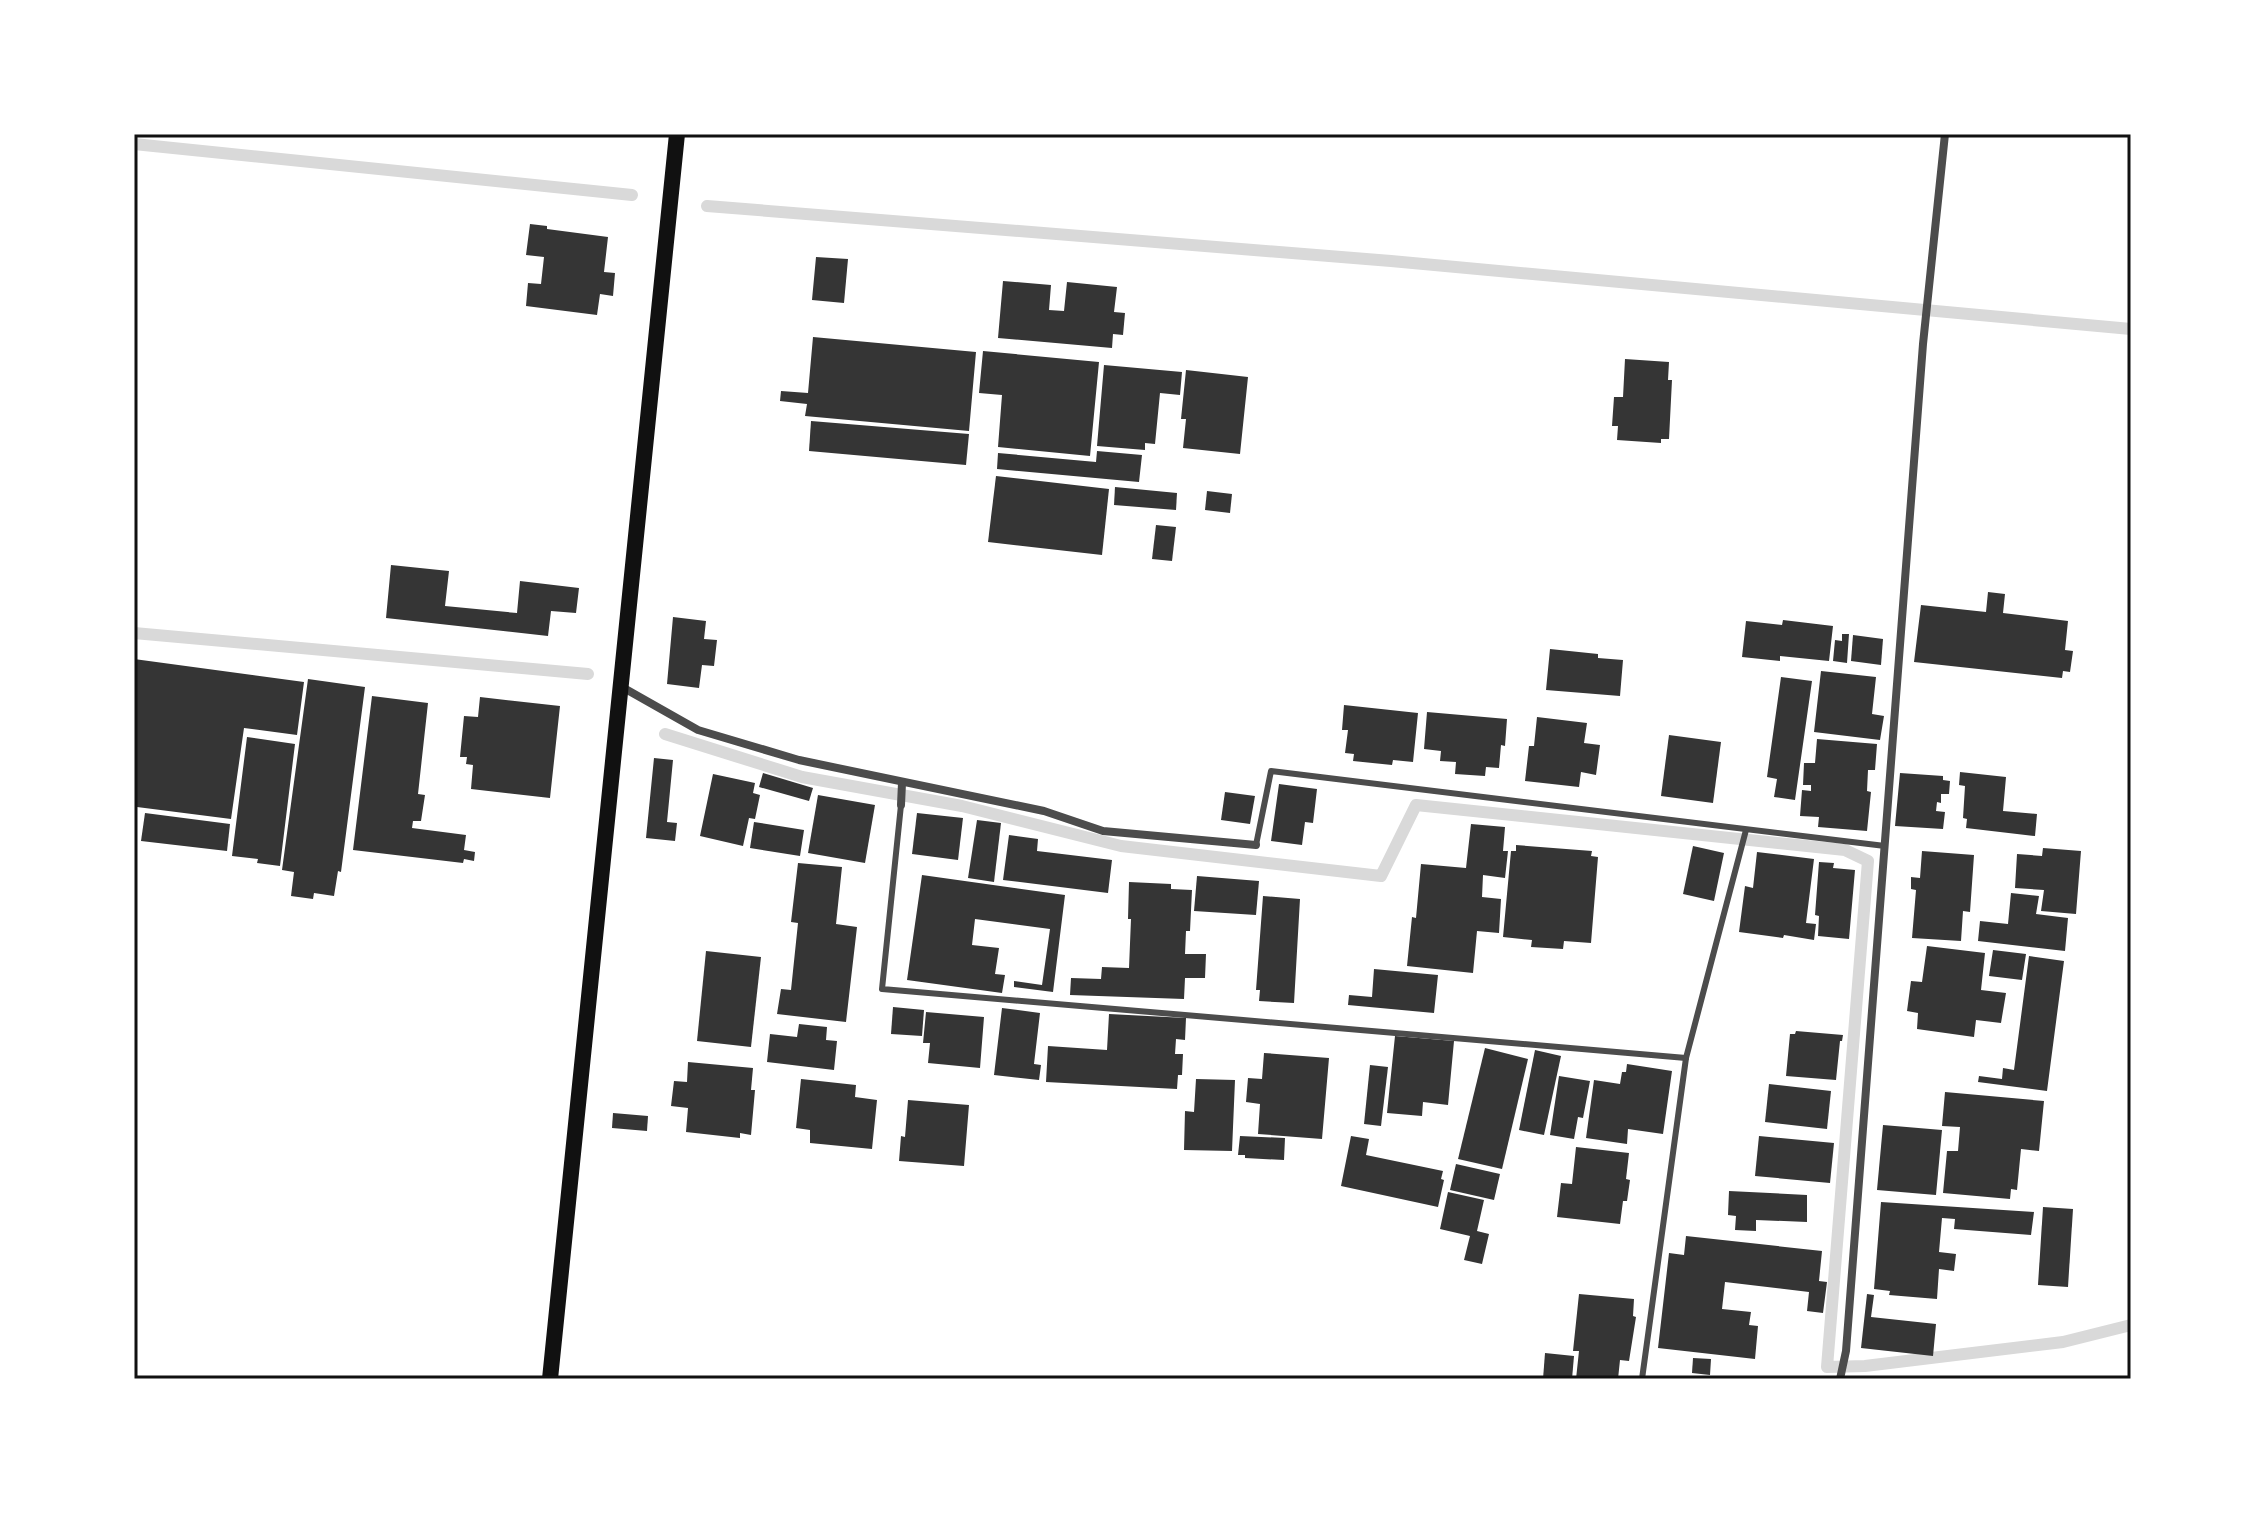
<svg xmlns="http://www.w3.org/2000/svg" width="2265" height="1513" font-family="'Titillium Web',sans-serif">
	<rect width="100%" height="100%" fill="#fff"/>
	<g fill="none" stroke-linecap="round" stroke-linejoin="round">
		<g stroke="#d9d9d9" stroke-width="12">
			<polyline points="134,144 632,195"/>
			<polyline points="707,206 1391,261 2131,329"/>
			<polyline points="134,633 588,674"/>
			<polyline points="665,734 802,777 962,806 1121,846 1381,876 1416,805 1845,850 1868,861 1827,1367 1865,1366 2063,1342 2131,1325"/>
		</g>
	</g>
	<g fill="#353535">
		<polygon points="530,224 547,226 547,229 608,237 604,272 615,273 613,296 600,294 597,315 526,306 528,283 541,284 544,257 526,255"/>
		<polygon points="816,257 848,259 844,303 812,300"/>
		<polygon points="1003,281 1051,285 1049,310 1064,311 1067,282 1117,287 1114,312 1125,313 1123,335 1113,334 1112,348 998,338"/>
		<polygon points="813,337 976,352 969,431 805,416 807,404 780,401 781,391 808,393"/>
		<polygon points="983,351 1099,362 1090,456 998,447 1002,395 979,393"/>
		<polygon points="1625,359 1669,362 1668,380 1672,380 1669,439 1661,439 1661,443 1617,440 1618,426 1612,426 1614,397 1623,397"/>
		<polygon points="1104,365 1182,372 1180,395 1160,393 1155,444 1145,443 1145,450 1097,446"/>
		<polygon points="1186,370 1248,377 1240,454 1183,448 1186,419 1181,419"/>
		<polygon points="811,421 969,434 966,465 809,451"/>
		<polygon points="1097,451 1142,455 1139,482 997,469 998,453 1096,462"/>
		<polygon points="996,476 1109,489 1102,555 988,542"/>
		<polygon points="1115,487 1177,493 1176,510 1114,505"/>
		<polygon points="1207,491 1232,494 1230,513 1205,510"/>
		<polygon points="1156,525 1176,527 1172,561 1152,559"/>
		<polygon points="391,565 449,571 445,606 517,613 520,581 579,588 576,613 551,611 548,636 386,618"/>
		<polygon points="1988,592 2005,594 2003,613 2068,621 2065,650 2073,651 2070,672 2063,671 2062,678 1914,662 1921,605 1986,612"/>
		<polygon points="673,617 706,621 704,639 717,640 714,666 702,665 699,688 667,684"/>
		<polygon points="1783,620 1833,626 1829,661 1780,656 1780,661 1742,657 1746,621 1782,625"/>
		<polygon points="1842,634 1849,634 1847,663 1833,661 1835,640 1842,641"/>
		<polygon points="1853,635 1883,639 1881,665 1851,661"/>
		<polygon points="1550,649 1598,654 1598,658 1623,660 1620,696 1546,690"/>
		<polygon points="134,659 304,682 297,735 244,728 231,819 137,807 136,812 134,812"/>
		<polygon points="1821,671 1876,677 1872,714 1884,716 1880,740 1814,732"/>
		<polygon points="1781,677 1812,681 1795,800 1774,797 1777,779 1767,777"/>
		<polygon points="308,679 365,687 341,872 338,871 334,896 314,893 313,899 291,896 294,872 282,870"/>
		<polygon points="372,696 428,703 418,794 425,795 421,821 413,821 412,828 466,835 464,850 475,852 474,861 464,859 463,863 353,850"/>
		<polygon points="480,697 560,706 550,798 471,789 473,765 466,764 467,757 460,757 464,716 478,717"/>
		<polygon points="1344,705 1418,713 1413,762 1393,760 1392,765 1353,761 1354,754 1345,753 1348,730 1342,730"/>
		<polygon points="1427,712 1507,719 1505,746 1501,745 1499,768 1486,767 1485,776 1455,774 1456,762 1440,761 1441,751 1424,749"/>
		<polygon points="1537,717 1587,723 1584,743 1600,745 1596,775 1581,772 1579,787 1525,781 1529,746 1534,746"/>
		<polygon points="1669,735 1721,742 1713,803 1661,796"/>
		<polygon points="247,737 295,744 280,866 257,863 258,859 232,856"/>
		<polygon points="1817,739 1877,744 1875,770 1868,770 1867,791 1871,792 1867,831 1818,827 1819,817 1800,816 1802,790 1811,791 1811,785 1803,785 1804,763 1815,763"/>
		<polygon points="654,758 673,760 667,822 677,823 675,841 646,838"/>
		<polygon points="1960,772 2006,777 2003,811 2037,814 2035,836 1966,828 1967,819 1963,818 1965,786 1959,785"/>
		<polygon points="763,773 813,788 809,801 759,787"/>
		<polygon points="1900,773 1943,776 1943,780 1950,781 1949,794 1941,794 1941,803 1937,802 1936,811 1945,812 1943,829 1895,826"/>
		<polygon points="713,774 755,783 753,793 760,795 755,819 749,818 743,846 700,836"/>
		<polygon points="1279,784 1317,789 1313,823 1305,822 1302,845 1271,841"/>
		<polygon points="1225,792 1255,796 1250,824 1221,820"/>
		<polygon points="818,795 875,805 865,863 808,853"/>
		<polygon points="145,813 230,824 227,851 141,841"/>
		<polygon points="917,813 963,818 958,860 912,854"/>
		<polygon points="977,820 1001,823 994,882 968,878"/>
		<polygon points="754,822 804,830 800,856 750,848"/>
		<polygon points="1471,824 1505,827 1503,851 1508,851 1505,878 1483,875 1482,897 1501,899 1499,933 1477,931 1473,973 1407,966 1412,917 1416,918 1421,864 1466,868"/>
		<polygon points="1009,835 1038,839 1037,851 1112,860 1108,893 1003,880"/>
		<polygon points="1516,845 1592,851 1591,856 1598,857 1591,943 1564,941 1563,949 1531,947 1532,940 1503,937 1511,851 1516,851"/>
		<polygon points="1693,846 1724,853 1714,901 1683,894"/>
		<polygon points="2043,848 2081,851 2076,914 2041,911 2044,890 2015,888 2017,854 2042,856"/>
		<polygon points="1922,851 1974,855 1970,912 1963,911 1961,941 1912,938 1916,890 1911,889 1911,877 1920,878"/>
		<polygon points="1757,852 1814,859 1806,923 1816,924 1814,940 1784,935 1783,938 1739,932 1745,886 1753,888"/>
		<polygon points="1819,862 1834,863 1833,868 1855,870 1849,939 1818,936 1819,916 1815,915"/>
		<polygon points="798,863 842,867 836,924 857,927 846,1022 777,1014 781,989 791,990 798,923 791,922"/>
		<polygon points="922,875 1065,895 1053,992 1014,987 1014,981 1042,985 1050,929 975,919 972,945 999,948 995,974 1005,975 1002,993 907,980"/>
		<polygon points="1197,876 1259,881 1256,915 1194,911"/>
		<polygon points="1129,882 1171,884 1171,889 1192,890 1190,931 1186,931 1185,954 1206,954 1205,978 1185,978 1184,999 1070,995 1071,978 1101,979 1102,967 1129,968 1131,919 1128,919"/>
		<polygon points="2011,893 2039,896 2036,914 2068,918 2065,951 1978,941 1980,921 2008,924"/>
		<polygon points="1263,896 1300,899 1294,1003 1259,1001 1260,990 1256,990"/>
		<polygon points="1927,946 1985,953 1981,990 2006,993 2001,1023 1976,1020 1974,1037 1917,1029 1918,1013 1907,1011 1911,981 1922,982"/>
		<polygon points="1993,950 2026,954 2022,980 1989,976"/>
		<polygon points="706,951 761,957 751,1047 697,1041"/>
		<polygon points="2029,956 2064,961 2047,1091 1978,1082 1979,1076 2002,1079 2003,1068 2014,1070"/>
		<polygon points="1374,969 1438,975 1434,1013 1348,1005 1349,995 1372,997"/>
		<polygon points="893,1007 924,1010 922,1036 891,1034"/>
		<polygon points="1002,1008 1040,1013 1034,1064 1041,1065 1039,1080 994,1075"/>
		<polygon points="926,1012 984,1017 980,1068 928,1063 930,1043 923,1043"/>
		<polygon points="1109,1014 1186,1018 1185,1040 1176,1039 1175,1054 1183,1054 1182,1075 1178,1075 1177,1089 1046,1082 1048,1046 1107,1050"/>
		<polygon points="799,1024 827,1027 826,1040 837,1041 834,1070 767,1062 770,1034 797,1037"/>
		<polygon points="1796,1031 1843,1035 1842,1041 1840,1041 1836,1080 1786,1076 1790,1034 1795,1034"/>
		<polygon points="1395,1036 1454,1041 1448,1105 1423,1102 1422,1116 1387,1113"/>
		<polygon points="1485,1048 1528,1059 1502,1169 1458,1159"/>
		<polygon points="1535,1050 1561,1056 1544,1135 1519,1130"/>
		<polygon points="1264,1053 1329,1058 1322,1139 1258,1134 1260,1104 1246,1102 1248,1078 1262,1079"/>
		<polygon points="688,1062 753,1068 751,1090 755,1090 751,1135 740,1133 740,1138 686,1132 688,1108 671,1106 674,1081 687,1082"/>
		<polygon points="1627,1064 1672,1071 1663,1134 1628,1129 1627,1144 1586,1138 1594,1080 1620,1084 1622,1072 1626,1072"/>
		<polygon points="1370,1065 1388,1067 1381,1126 1364,1124"/>
		<polygon points="1559,1076 1590,1081 1583,1118 1578,1117 1574,1139 1550,1135"/>
		<polygon points="801,1079 856,1085 855,1097 877,1100 872,1149 810,1143 810,1130 796,1128"/>
		<polygon points="1196,1079 1235,1080 1232,1151 1184,1150 1185,1111 1194,1112"/>
		<polygon points="1769,1084 1831,1091 1827,1129 1765,1122"/>
		<polygon points="1945,1092 2044,1101 2039,1151 2021,1149 2017,1190 2011,1189 2010,1199 1943,1193 1947,1151 1958,1151 1960,1127 1942,1126"/>
		<polygon points="908,1100 969,1105 964,1166 899,1161 901,1136 905,1137"/>
		<polygon points="613,1113 648,1116 647,1131 612,1128"/>
		<polygon points="1883,1125 1942,1130 1936,1195 1877,1190"/>
		<polygon points="1240,1136 1285,1138 1284,1160 1245,1158 1245,1155 1238,1155"/>
		<polygon points="1351,1136 1369,1139 1366,1155 1443,1171 1441,1179 1444,1180 1438,1207 1341,1186"/>
		<polygon points="1759,1136 1834,1143 1830,1183 1755,1176"/>
		<polygon points="1576,1147 1629,1153 1626,1179 1630,1180 1627,1201 1623,1201 1620,1224 1557,1217 1561,1183 1572,1184"/>
		<polygon points="1456,1164 1500,1174 1494,1200 1450,1190"/>
		<polygon points="1729,1191 1807,1195 1807,1222 1756,1220 1756,1231 1735,1230 1736,1216 1728,1215"/>
		<polygon points="1448,1192 1484,1200 1477,1231 1489,1234 1482,1264 1464,1260 1470,1236 1440,1229"/>
		<polygon points="1881,1202 2034,1212 2031,1235 1954,1229 1955,1219 1942,1218 1939,1252 1956,1254 1954,1271 1939,1269 1937,1299 1889,1295 1890,1291 1874,1289"/>
		<polygon points="2043,1207 2073,1209 2068,1287 2038,1285"/>
		<polygon points="1686,1236 1822,1251 1819,1281 1827,1282 1823,1313 1807,1311 1809,1292 1725,1282 1722,1309 1751,1312 1749,1325 1758,1326 1755,1359 1658,1348 1669,1253 1684,1255"/>
		<polygon points="1579,1294 1634,1299 1633,1316 1636,1317 1629,1361 1620,1360 1618,1379 1576,1379 1579,1351 1573,1351"/>
		<polygon points="1867,1294 1874,1295 1871,1317 1936,1324 1933,1356 1861,1348"/>
		<polygon points="1545,1353 1574,1356 1572,1379 1543,1379"/>
		<polygon points="1693,1358 1711,1359 1710,1375 1692,1373"/>
	</g>
	<g fill="none" stroke-linecap="round" stroke-linejoin="round">
		<g stroke="#4c4c4c" stroke-width="6">
			<polyline points="901,805 882,989 1686,1058"/>
			<polyline points="1256,845 1271,771 1885,846"/>
			<polyline points="1642,1379 1686,1058 1746,830"/>
		</g>
		<g stroke="#4c4c4c" stroke-width="8">
			<polyline points="622,687 698,730 799,760 1044,811 1103,831 1256,845"/>
			<polyline points="901,805 902,783"/>
			<polyline points="1840,1379 1846,1351 1923,344 1945,134"/>
		</g>
		<polyline stroke="#111" stroke-width="16" points="550,1379 677,134"/>
	</g>
	<rect width="2265" height="1513" fill="none" stroke="#ffffff" stroke-width="272"/>
	<rect x="136" y="136" width="1993" height="1241" fill="none" stroke="#111" stroke-width="3"/>
</svg>
